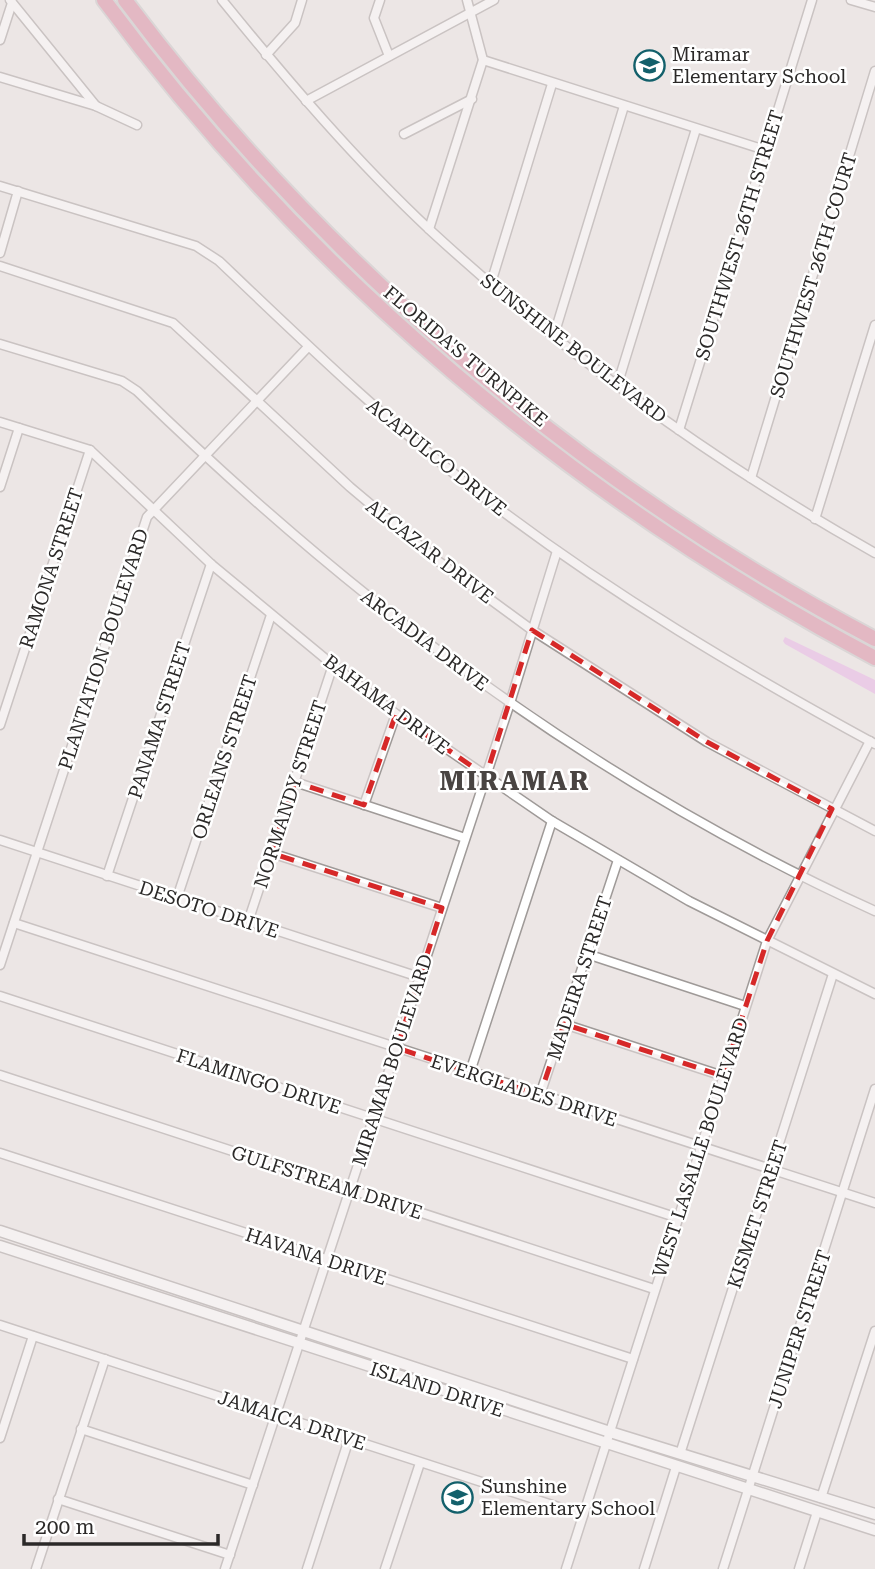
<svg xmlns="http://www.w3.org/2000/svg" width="875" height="1569" font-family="'Roboto Serif',serif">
	<rect width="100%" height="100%" fill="#ece6e5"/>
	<polygon fill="#e7aee7" points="785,637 875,680 875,694 785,644 783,641"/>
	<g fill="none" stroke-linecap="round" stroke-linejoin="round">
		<defs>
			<g id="minor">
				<polyline points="10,0 96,106"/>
				<path d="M 222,0 C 287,80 355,160 431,231 C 566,355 715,463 875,553"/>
				<polyline points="380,0 374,18 389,56"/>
				<polyline points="851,0 875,7"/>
				<polyline points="0,40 12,3"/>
				<polyline points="266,55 295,23 302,0"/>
				<polyline points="483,60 765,150"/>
				<polyline points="0,77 96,106 137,125"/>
				<polyline points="306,101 494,0"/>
				<polyline points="404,134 472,99"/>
				<path d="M 0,186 L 196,246 L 219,261 C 306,344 393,428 489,501 C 611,594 741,671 875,744"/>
				<polyline points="429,229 483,60 467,0"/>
				<polyline points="0,253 18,191"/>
				<polyline points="0,266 173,323 350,487 438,561 532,630 707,742 875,831"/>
				<polyline points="491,283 552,84"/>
				<polyline points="554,335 624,106"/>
				<path d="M 0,344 L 122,381 L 137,391 C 358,606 594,783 875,911"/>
				<polyline points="617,386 696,129"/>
				<polyline points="0,422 90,450 211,564 333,665 396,714 552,821 689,901 875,994"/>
				<polyline points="679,430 812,0"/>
				<polyline points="751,478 875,71"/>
				<polyline points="0,487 19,428"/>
				<polyline points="815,519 875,325"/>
				<polyline points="0,725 90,450"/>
				<polyline points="295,782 465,838"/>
				<polyline points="364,805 396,714"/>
				<polyline points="0,840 419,977"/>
				<polyline points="271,853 442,908"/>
				<polyline points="107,876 211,564"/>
				<polyline points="177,898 271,615"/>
				<polyline points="248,922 333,665"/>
				<polyline points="14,923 875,1203"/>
				<polyline points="587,954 745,1006"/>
				<polyline points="0,965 147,517 308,347"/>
				<polyline points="0,996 678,1218"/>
				<polyline points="564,1024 723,1076"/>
				<polyline points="470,1072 552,821"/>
				<polyline points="0,1075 654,1289"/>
				<polyline points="540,1095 618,860"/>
				<polyline points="0,1153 633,1359"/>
				<polyline points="0,1325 583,1515"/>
				<polyline points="81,1429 253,1485"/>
				<polyline points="0,1438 33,1336"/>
				<polyline points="680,1454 833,974"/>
				<polyline points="821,1498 875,1331"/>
				<polyline points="58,1499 230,1555"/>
				<polyline points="36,1569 105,1359"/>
				<polyline points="225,1569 510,703 557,551"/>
				<polyline points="307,1569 349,1439"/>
				<polyline points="385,1569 420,1463"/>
				<polyline points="566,1569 767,941 870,741"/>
				<polyline points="644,1569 676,1467"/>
				<polyline points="723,1569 875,1089"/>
				<polyline points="799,1569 817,1512"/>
			</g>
			<g id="tertiary">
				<polyline points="0,1231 610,1432 875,1514"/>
				<polyline points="0,1246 875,1530"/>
			</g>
			<g id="motorway">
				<path d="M 104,0 C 308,275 573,498 875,658"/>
				<path d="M 125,0 C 324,265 582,484 875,639"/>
			</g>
		</defs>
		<use href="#minor" stroke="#9f9a98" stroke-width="11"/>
		<use href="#tertiary" stroke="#9f9a98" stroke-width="13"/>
		<use href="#motorway" stroke="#c4c3c3" stroke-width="18"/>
		<use href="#minor" stroke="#fff" stroke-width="8"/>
		<use href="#tertiary" stroke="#fff" stroke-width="10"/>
		<use href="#motorway" stroke="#d8809a" stroke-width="14"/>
	</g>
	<path d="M0 0H875V1569H0ZM 532,630 L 707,742 L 832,809 L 767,941 L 723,1076 L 564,1024 L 540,1095 L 397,1048 L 442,908 L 271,853 L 295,782 L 364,805 L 396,714 L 486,776 Z" fill="#ece6e5" fill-opacity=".55" fill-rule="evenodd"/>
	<path fill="none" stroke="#d62828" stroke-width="5" stroke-dasharray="14 9" stroke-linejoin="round" d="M 532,630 L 707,742 L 832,809 L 767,941 L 723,1076 L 564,1024 L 540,1095 L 397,1048 L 442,908 L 271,853 L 295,782 L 364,805 L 396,714 L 486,776 Z"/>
	<defs>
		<symbol id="school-ring" viewBox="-11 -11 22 22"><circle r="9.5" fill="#fff" stroke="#13606b" stroke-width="1.5"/><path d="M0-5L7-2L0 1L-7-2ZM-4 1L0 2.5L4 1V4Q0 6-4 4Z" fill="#13606b"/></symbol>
	</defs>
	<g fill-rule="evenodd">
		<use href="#school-ring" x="632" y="48" width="35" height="35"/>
		<use href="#school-ring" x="440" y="1480" width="35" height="35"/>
	</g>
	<g text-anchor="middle" stroke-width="5" stroke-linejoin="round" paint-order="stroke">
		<g font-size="19" fill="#2b2928" stroke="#fff" text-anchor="start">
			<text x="672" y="61">Miramar<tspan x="672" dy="22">Elementary School</tspan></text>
			<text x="481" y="1493">Sunshine<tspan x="481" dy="22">Elementary School</tspan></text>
		</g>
		<g font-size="19" fill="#2b2928" stroke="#fff">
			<text transform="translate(739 235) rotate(-73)" y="7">SOUTHWEST 26TH STREET</text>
			<text transform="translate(813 275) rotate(-73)" y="7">SOUTHWEST 26TH COURT</text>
			<text transform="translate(574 348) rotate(38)" y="7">SUNSHINE BOULEVARD</text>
			<text transform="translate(466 356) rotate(40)" y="7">FLORIDA'S TURNPIKE</text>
			<text transform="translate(437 457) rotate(39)" y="7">ACAPULCO DRIVE</text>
			<text transform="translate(430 551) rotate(38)" y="7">ALCAZAR DRIVE</text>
			<text transform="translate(51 568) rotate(-72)" y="7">RAMONA STREET</text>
			<text transform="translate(425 640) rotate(37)" y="7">ARCADIA DRIVE</text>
			<text transform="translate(103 649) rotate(-72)" y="7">PLANTATION BOULEVARD</text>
			<text transform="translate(387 704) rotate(37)" y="7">BAHAMA DRIVE</text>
			<text transform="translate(159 720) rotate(-72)" y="7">PANAMA STREET</text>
			<text transform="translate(224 757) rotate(-72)" y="7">ORLEANS STREET</text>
			<text transform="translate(290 794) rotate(-72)" y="7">NORMANDY STREET</text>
			<text transform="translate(209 909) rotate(18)" y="7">DESOTO DRIVE</text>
			<text transform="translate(579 978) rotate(-72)" y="7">MADEIRA STREET</text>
			<text transform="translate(392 1060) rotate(-72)" y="7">MIRAMAR BOULEVARD</text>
			<text transform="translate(259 1081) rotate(18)" y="7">FLAMINGO DRIVE</text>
			<text transform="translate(524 1090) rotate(18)" y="7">EVERGLADES DRIVE</text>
			<text transform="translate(700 1147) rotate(-72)" y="7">WEST LASALLE BOULEVARD</text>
			<text transform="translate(327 1182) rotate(18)" y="7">GULFSTREAM DRIVE</text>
			<text transform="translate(757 1214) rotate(-72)" y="7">KISMET STREET</text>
			<text transform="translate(316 1256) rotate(18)" y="7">HAVANA DRIVE</text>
			<text transform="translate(799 1329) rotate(-72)" y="7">JUNIPER STREET</text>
			<text transform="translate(437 1389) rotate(18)" y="7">ISLAND DRIVE</text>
			<text transform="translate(292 1420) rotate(18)" y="7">JAMAICA DRIVE</text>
		</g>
		<g font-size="26" font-weight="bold" letter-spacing="2" fill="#494442" stroke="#fff">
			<text x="515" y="790">MIRAMAR</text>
		</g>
	</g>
	<path d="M24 1534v10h194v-10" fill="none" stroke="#2b2928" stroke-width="3.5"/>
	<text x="35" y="1534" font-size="21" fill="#2b2928" stroke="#ffffff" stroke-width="5" paint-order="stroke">200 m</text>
</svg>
